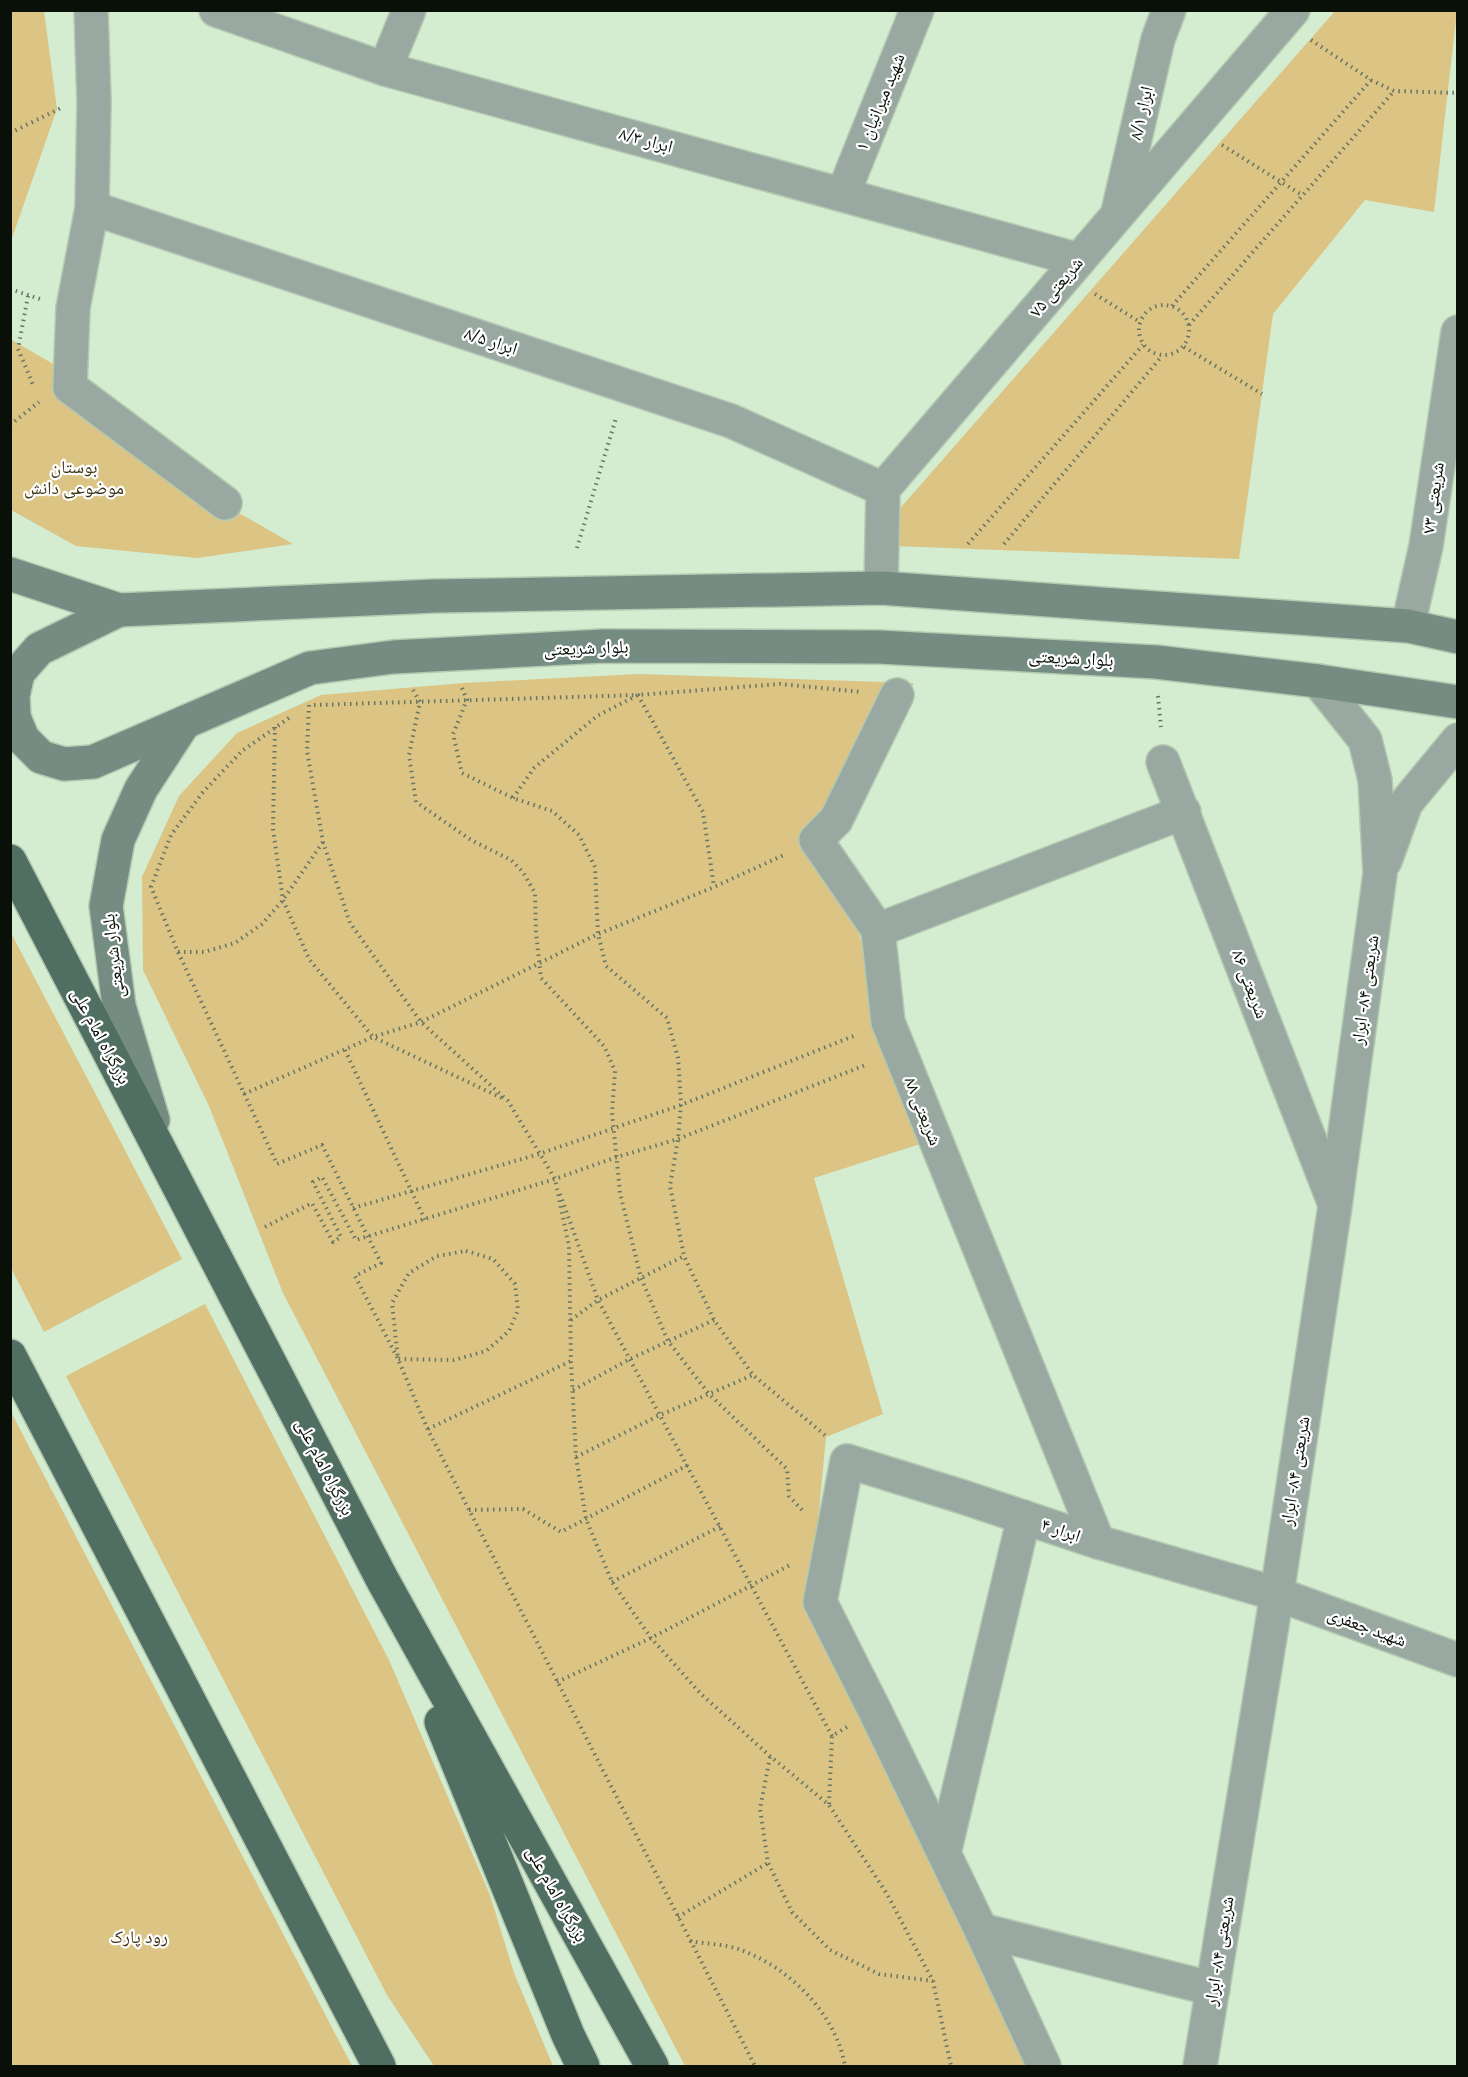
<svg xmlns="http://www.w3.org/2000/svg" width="1468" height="2077" font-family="'Public Sans','Noto Naskh Arabic',sans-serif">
	<rect width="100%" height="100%" fill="#d4ecd0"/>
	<g fill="#dbc484">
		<polygon points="11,10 44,11 57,109 11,241"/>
		<polygon points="1335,11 1457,11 1434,212 1365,200 1273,314 1239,559 868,545"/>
		<polygon points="10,339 67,372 74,400 225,522 232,509 293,544 197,558 76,546 11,510"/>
		<polygon points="638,674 914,683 816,831 942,1137 814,1178 883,1414 826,1437 811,1596 1029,2066 685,2066 283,1293 209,1106 143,970 142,877 179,796 237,733 321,695 464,683"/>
		<polygon points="10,931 182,1259 44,1332 11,1268"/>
		<polygon points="205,1304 389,1660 490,1895 514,1973 553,2066 434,2066 387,1995 66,1376"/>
		<polygon points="11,1412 352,2066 11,2066"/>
	</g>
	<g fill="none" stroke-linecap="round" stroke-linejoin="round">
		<defs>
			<g id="minor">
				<polyline points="91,10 94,102 92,208 73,308 70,387 225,503"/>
				<polyline points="216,10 385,69 1079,260"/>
				<polyline points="385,69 409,10"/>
				<polyline points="843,194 917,10"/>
				<polyline points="92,208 731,421 883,489"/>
				<polyline points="1118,212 1158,39 1169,10"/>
				<polyline points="881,588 883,489 1293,10"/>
				<polyline points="1408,626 1426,546 1458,332"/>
				<polyline points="897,695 836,820 816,840 878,930 888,1022 1098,1542"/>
				<polyline points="1163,762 1334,1202"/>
				<polyline points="1385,861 1406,803 1458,740"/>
				<polyline points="878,930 1184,812"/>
				<polyline points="944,1853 1024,1517"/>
				<polyline points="981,1930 1213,1989"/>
				<polyline points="1044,2066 981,1930 875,1711 820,1602 847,1461 963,1497 1098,1542 1277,1594 1458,1660"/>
				<polyline points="1200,2066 1277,1594 1335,1206 1380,874 1375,780 1365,740 1318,681"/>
			</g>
			<g id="secondary">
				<polyline points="10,574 119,610 434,596 881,588 1408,626 1458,637"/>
				<polyline points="119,610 39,649 18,673 13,696 14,717 23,739 41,757 64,764 93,762 310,668 393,657 603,646 879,647 1156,662 1318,681 1458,702"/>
				<polyline points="153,1120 119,1006 106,906 118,840 141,789 184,723"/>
			</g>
			<g id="trunk">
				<polyline points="10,861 382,1579 652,2066"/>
				<polyline points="10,1356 379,2066"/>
				<polyline points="441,1722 568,2035 583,2066"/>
			</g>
		</defs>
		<use href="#minor" stroke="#b3c9b0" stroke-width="36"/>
		<use href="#secondary" stroke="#b3c9b0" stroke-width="36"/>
		<use href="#trunk" stroke="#b3c9b0" stroke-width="36"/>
		<g stroke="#677664" stroke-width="4" stroke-dasharray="1.5 4.5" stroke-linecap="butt">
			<polyline points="1311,40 1371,80 1394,91 1458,93"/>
			<polyline points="10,133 61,108"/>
			<polyline points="1222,145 1302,195"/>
			<polyline points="10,289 40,299"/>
			<polyline points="1095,294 1140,322"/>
			<polyline points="28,296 18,349 34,387"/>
			<circle cx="1164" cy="330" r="25"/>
			<polyline points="1172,306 1371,80"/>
			<polyline points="1189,325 1394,91"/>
			<polyline points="1184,347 1262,394"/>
			<polyline points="10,425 39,402"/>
			<polyline points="968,544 1143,345"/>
			<polyline points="1004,544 1162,356"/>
			<polyline points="577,548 616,418"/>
			<polyline points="462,688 467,700 453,734 462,773 513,798 552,811 579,835 595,867 598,934 606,966 667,1018 678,1058 681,1105 678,1139 670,1186 684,1256 714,1320 753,1375 826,1436"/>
			<polyline points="413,690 420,702 409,755 416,802 471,840 511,860 523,872 535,893 536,933 541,978 604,1046 615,1071 612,1112 620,1193 641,1278 668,1341 709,1394 787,1469 789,1496 803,1511"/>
			<polyline points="1158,696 1161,727"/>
			<polyline points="309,705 307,751 323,842 350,923 421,1022 508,1101 555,1179 569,1246 571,1361 576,1457 586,1519 612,1582 651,1638 701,1694 770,1756 829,1805 887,1894 933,1981 951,2066"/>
			<polyline points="314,705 638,695 703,812 714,887"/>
			<polyline points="289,718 242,751 203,792 171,835 151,887 178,952 277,1164 322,1145 381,1263 355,1276 398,1359 428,1430 755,2066"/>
			<polyline points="275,727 273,829 283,900 309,959 373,1037 504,1099"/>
			<polyline points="513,798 534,768 597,716 638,695 780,684 862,692"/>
			<polyline points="178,952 204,952 235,943 262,924 283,900 323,842"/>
			<polyline points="345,1050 425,1220"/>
			<polyline points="244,1094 373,1037 421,1022 598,934 714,887 786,854"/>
			<polyline points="560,1194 598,1300 832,1736"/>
			<polyline points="353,1208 539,1154 681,1105 856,1035"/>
			<polyline points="265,1227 312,1203 333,1242 341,1237 313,1182 322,1177 356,1240 555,1179 617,1157 678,1139 868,1064"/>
			<polygon points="466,1251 493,1259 515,1284 518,1310 509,1331 486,1351 454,1360 398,1359 392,1303 409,1273 437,1256"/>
			<polyline points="571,1320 598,1300 684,1256"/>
			<polyline points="573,1390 630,1359 714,1320"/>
			<polyline points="428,1429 571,1361"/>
			<polyline points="576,1457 660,1415 753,1375"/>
			<polyline points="469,1510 523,1509 561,1532 688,1465"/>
			<polyline points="612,1582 721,1526"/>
			<polyline points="557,1682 651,1638 792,1564"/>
			<polyline points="770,1757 760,1809 768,1863 792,1912 830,1950 879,1974 933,1981"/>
			<polyline points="829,1804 832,1736 847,1727"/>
			<polyline points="678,1917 768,1863"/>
			<path d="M 690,1941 C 706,1944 726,1944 741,1950 C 790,1968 836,2014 845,2066"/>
		</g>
		<use href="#minor" stroke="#99a9a2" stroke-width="33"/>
		<use href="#secondary" stroke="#758c82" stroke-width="33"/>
		<use href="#trunk" stroke="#506e61" stroke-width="33"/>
	</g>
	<g text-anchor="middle" stroke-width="4.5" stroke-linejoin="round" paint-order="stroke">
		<g font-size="18" fill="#081007" stroke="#fff">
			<text transform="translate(880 102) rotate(-68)" y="6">شهید میرانیان ۱</text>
			<text transform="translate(1141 113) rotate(-77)" y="6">ابرار ۸/۱</text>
			<text transform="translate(646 140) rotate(15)" y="6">ابرار ۸/۳</text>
			<text transform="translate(1056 287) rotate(-50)" y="6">شریعتی ۷۵</text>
			<text transform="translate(491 341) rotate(18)" y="6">ابرار ۸/۵</text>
			<text transform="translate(1433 498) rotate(-82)" y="6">شریعتی ۷۳</text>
			<text transform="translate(586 648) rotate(-2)" y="6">بلوار شریعتی</text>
			<text transform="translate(1071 658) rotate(3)" y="6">بلوار شریعتی</text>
			<text transform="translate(113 956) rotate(-97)" y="6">بلوار شریعتی</text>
			<text transform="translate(1250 984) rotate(69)" y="6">شریعتی ۸۶</text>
			<text transform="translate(1365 990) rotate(-82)" y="6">شریعتی ۸۴ - ابرار</text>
			<text transform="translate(101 1036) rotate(62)" y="6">بزرگراه امام علی</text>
			<text transform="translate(923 1111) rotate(68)" y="6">شریعتی ۸۸</text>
			<text transform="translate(325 1467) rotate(63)" y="6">بزرگراه امام علی</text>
			<text transform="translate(1295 1471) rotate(-81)" y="6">شریعتی ۸۴ - ابرار</text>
			<text transform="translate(1061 1530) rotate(19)" y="6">ابرار ۴</text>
			<text transform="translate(1367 1627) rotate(20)" y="6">شهید جعفری</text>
			<text transform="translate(557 1894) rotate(61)" y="6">بزرگراه امام علی</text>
			<text transform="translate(1219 1951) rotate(-81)" y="6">شریعتی ۸۴ - ابرار</text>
		</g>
		<g font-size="18" fill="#3e3313" stroke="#fff">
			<text x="74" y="473">بوستان<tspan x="74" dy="21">موضوعی دانش</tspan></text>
			<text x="139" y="1943">رود پارک</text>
		</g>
	</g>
	<rect width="1468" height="2077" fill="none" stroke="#081007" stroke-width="24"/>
</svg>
